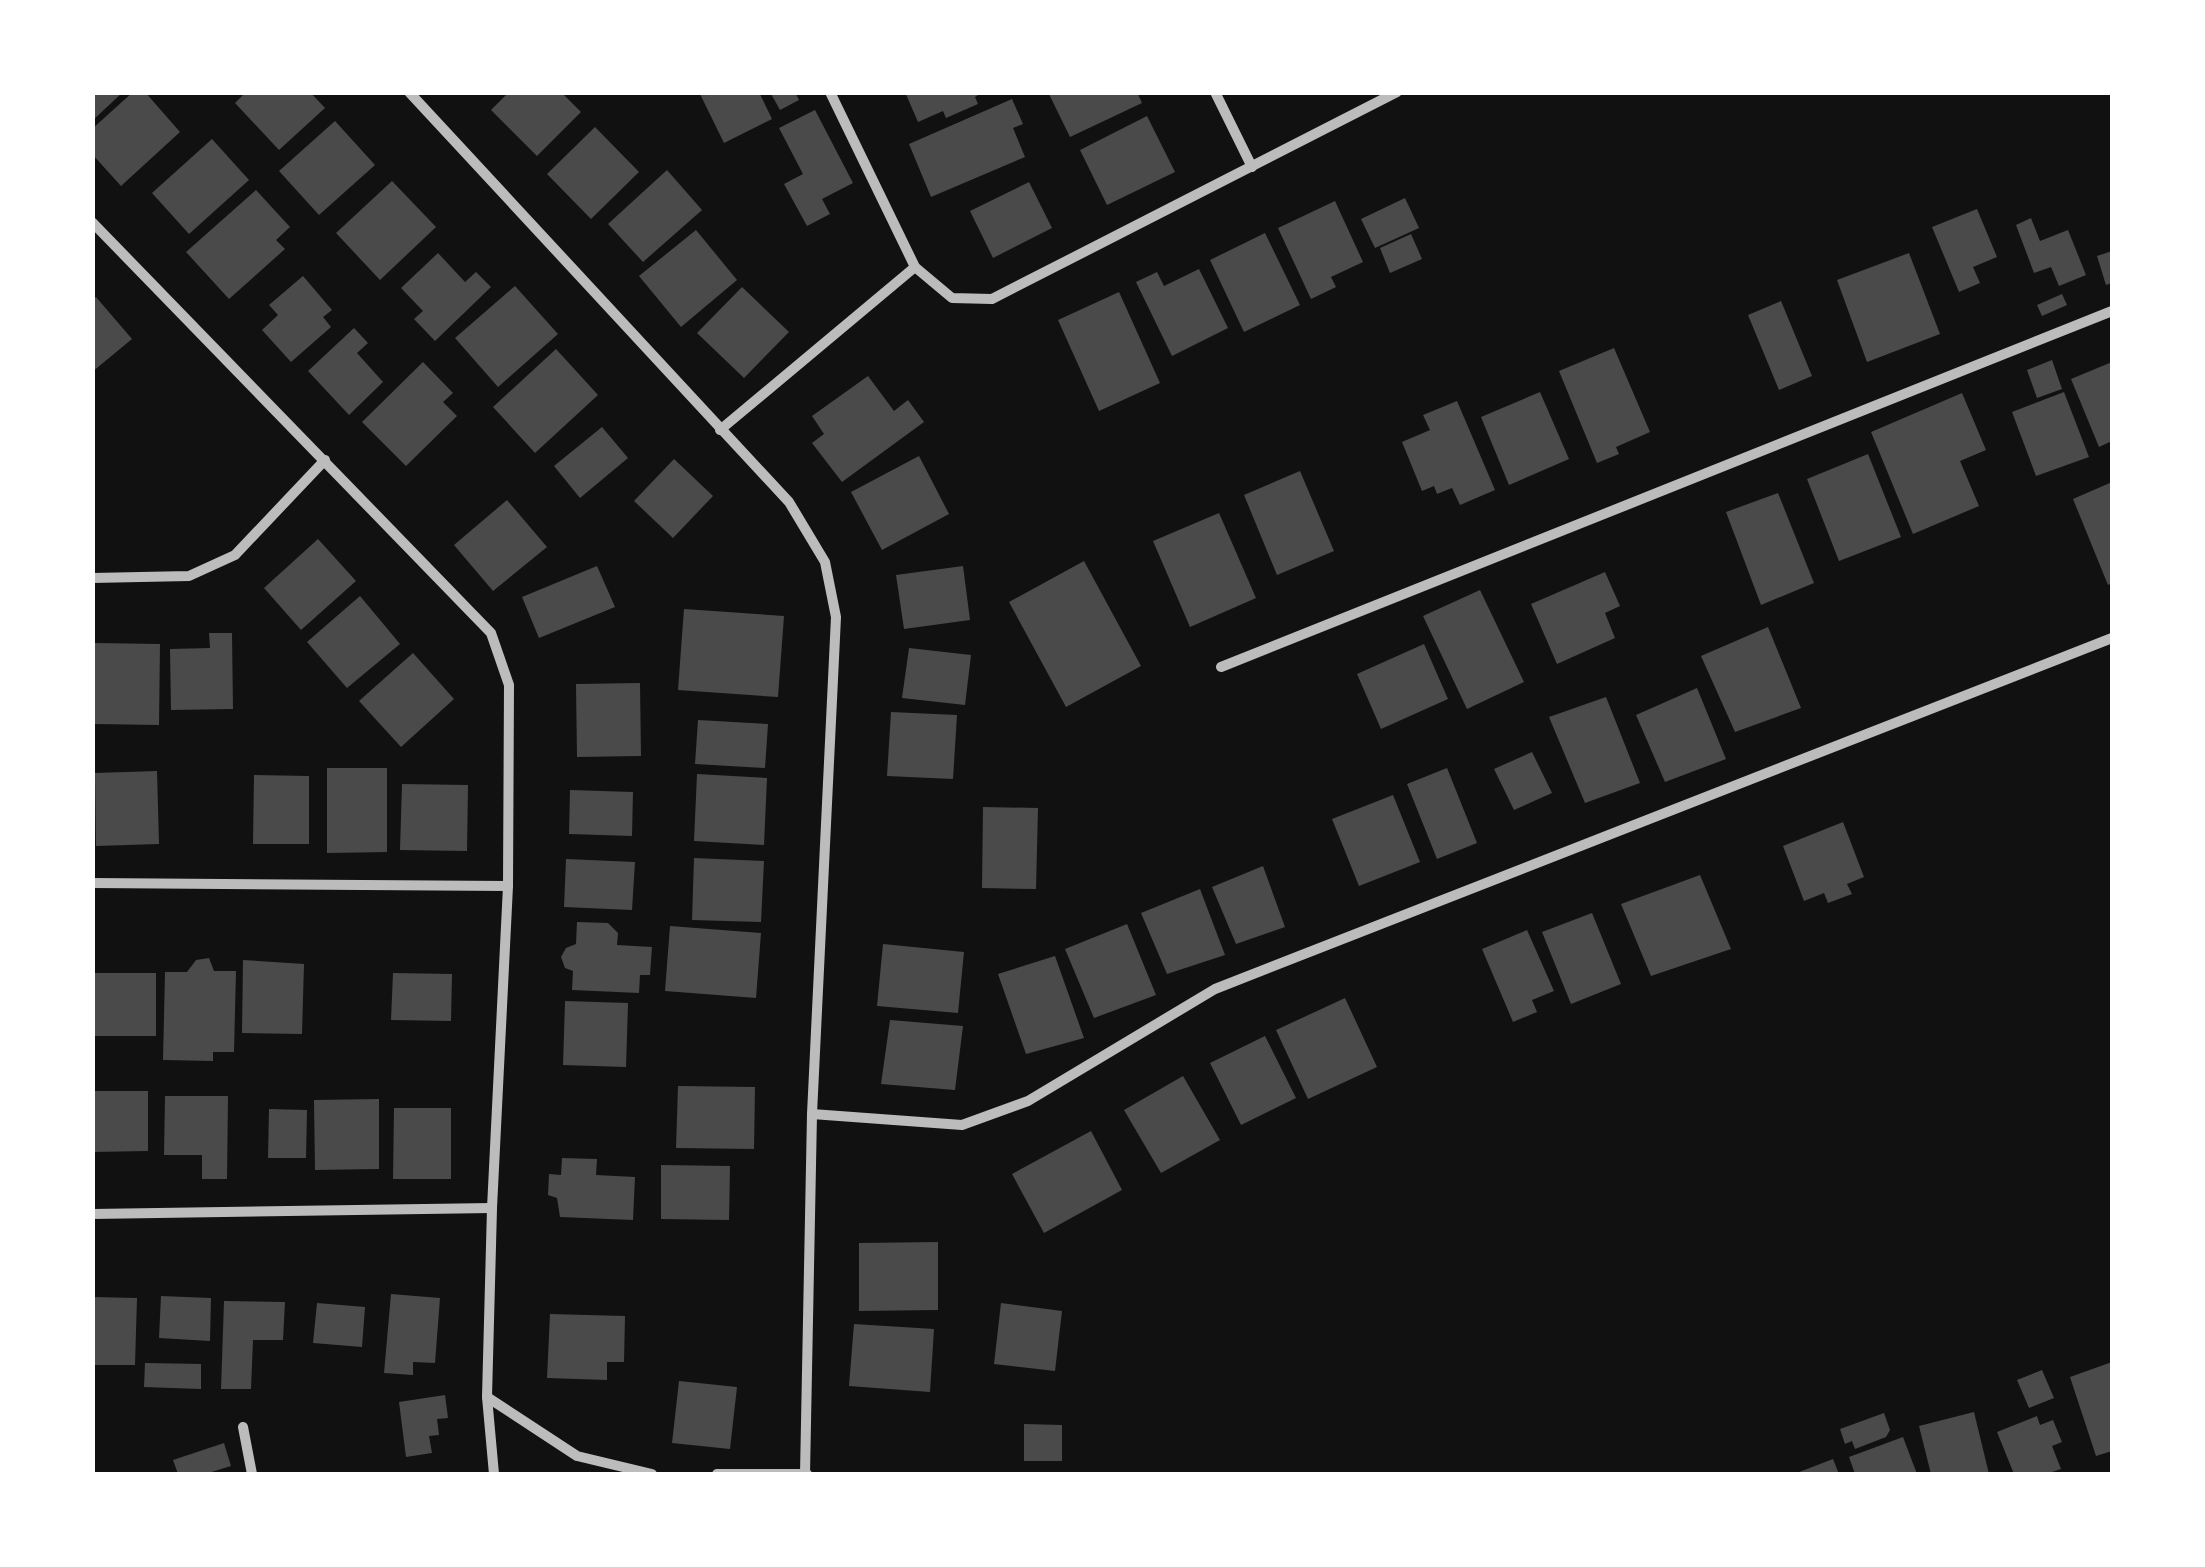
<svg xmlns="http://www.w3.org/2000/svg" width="2205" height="1567" font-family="Roboto,sans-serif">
	<rect width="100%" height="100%" fill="#111"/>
	<g fill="#4a4a4a">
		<polygon points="92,92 123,92 92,121"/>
		<polygon points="133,92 145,92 180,132 121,186 92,154 92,129"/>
		<polygon points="246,92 310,92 325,108 279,150 235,103"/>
		<polygon points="509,92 561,92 581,112 537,156 491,110"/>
		<polygon points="699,92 759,92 772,119 724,143"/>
		<polygon points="770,92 795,92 799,100 780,110"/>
		<polygon points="905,92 983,92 975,97 978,104 946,118 943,111 918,122"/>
		<polygon points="1048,92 1137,92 1142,103 1070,137"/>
		<polygon points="1012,99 1023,124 1013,128 1025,157 931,197 909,144"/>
		<polygon points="815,110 853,183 822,199 830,214 807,226 784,184 803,174 779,128"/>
		<polygon points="1147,116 1175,172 1107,205 1080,150"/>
		<polygon points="335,121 375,165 319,215 279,171"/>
		<polygon points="595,127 639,172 591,219 547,174"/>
		<polygon points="212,139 249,180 189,234 152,193"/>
		<polygon points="667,170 702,210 643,262 608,224"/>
		<polygon points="392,181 436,227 380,280 336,233"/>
		<polygon points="1029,182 1052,228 993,258 970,211"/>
		<polygon points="256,190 290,227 276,240 285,249 229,299 186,252"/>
		<polygon points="1405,198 1419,228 1375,248 1361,219"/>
		<polygon points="1335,201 1363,262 1331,277 1336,287 1311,299 1278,228"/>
		<polygon points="1977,209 1997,257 1973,267 1980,283 1959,292 1932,227"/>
		<polygon points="2031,218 2040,241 2068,230 2086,275 2059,286 2051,267 2034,273 2016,225"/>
		<polygon points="696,230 737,280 681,327 639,276"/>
		<polygon points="1265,233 1300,305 1244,332 1210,260"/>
		<polygon points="1411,234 1422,259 1390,273 1380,248"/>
		<polygon points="2112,251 2112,283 2106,285 2097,256"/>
		<polygon points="438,253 465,282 476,272 491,287 435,341 414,319 423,311 401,288"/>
		<polygon points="1909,253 1940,334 1867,362 1837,280"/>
		<polygon points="1199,269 1228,328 1172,356 1136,282 1157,272 1164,286"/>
		<polygon points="303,276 332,310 323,317 331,327 291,362 262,330 278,315 269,305"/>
		<polygon points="515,286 558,334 498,387 455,338"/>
		<polygon points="742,287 789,332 744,378 697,333"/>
		<polygon points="1119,292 1160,383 1099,411 1058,320"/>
		<polygon points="2062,294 2067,305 2042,316 2037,305"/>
		<polygon points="96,297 132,339 92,372 92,300"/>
		<polygon points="1781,301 1812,376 1779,390 1748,315"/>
		<polygon points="354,328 368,343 357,353 383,382 349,415 308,371"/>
		<polygon points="1614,348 1650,432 1616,447 1619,454 1597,463 1559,371"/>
		<polygon points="556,349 598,395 535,453 493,407"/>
		<polygon points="2052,360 2062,389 2037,398 2027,370"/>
		<polygon points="423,362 453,393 443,402 457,416 406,466 362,422"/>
		<polygon points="2112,362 2112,441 2099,447 2071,379"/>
		<polygon points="868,376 894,411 908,400 924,422 842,482 812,443 824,434 812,416"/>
		<polygon points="1540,392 1569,459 1509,485 1481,417"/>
		<polygon points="2064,392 2089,457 2036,476 2012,412"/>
		<polygon points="1962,393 1986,450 1960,461 1979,506 1913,534 1871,432"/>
		<polygon points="1457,401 1495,490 1460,505 1452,488 1437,494 1434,486 1422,491 1402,442 1430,430 1423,415"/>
		<polygon points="602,427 628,458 580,498 554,466"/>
		<polygon points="1868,454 1901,537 1839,561 1807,479"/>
		<polygon points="919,456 949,514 882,550 851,492"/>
		<polygon points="674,459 713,496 673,538 634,501"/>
		<polygon points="1300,471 1334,551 1277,575 1244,495"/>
		<polygon points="2112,482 2112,583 2108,585 2073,499"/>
		<polygon points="1778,493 1814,583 1761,605 1726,512"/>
		<polygon points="507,500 547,547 493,591 454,545"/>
		<polygon points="1219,513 1256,598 1190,627 1153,541"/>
		<polygon points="318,539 356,581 301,630 264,588"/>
		<polygon points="1084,561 1141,666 1066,707 1009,602"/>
		<polygon points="597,566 615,607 539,638 522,597"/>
		<polygon points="963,566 970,620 904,629 896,575"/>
		<polygon points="1605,572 1620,606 1605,613 1615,638 1557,664 1531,604"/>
		<polygon points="1480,590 1524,682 1467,709 1423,616"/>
		<polygon points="360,596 400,644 347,688 307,642"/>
		<polygon points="684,609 784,616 778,697 678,690"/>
		<polygon points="1768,627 1801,708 1735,732 1701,656"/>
		<polygon points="209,633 232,633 233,709 171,710 170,649 210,648"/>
		<polygon points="95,643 160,644 159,725 94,724"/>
		<polygon points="1424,644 1448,699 1381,729 1357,674"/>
		<polygon points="909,648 971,655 965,705 902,698"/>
		<polygon points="413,653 454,699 401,747 359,701"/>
		<polygon points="640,683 641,756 577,757 576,684"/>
		<polygon points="1697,688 1726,759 1665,782 1636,715"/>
		<polygon points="1606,697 1640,783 1585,803 1549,717"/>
		<polygon points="891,712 957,715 953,779 887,776"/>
		<polygon points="698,720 768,724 765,768 695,764"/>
		<polygon points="1532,752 1552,793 1514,810 1494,769"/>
		<polygon points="327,768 387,768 387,852 327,853"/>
		<polygon points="1447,768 1477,843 1437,859 1407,784"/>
		<polygon points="157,771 159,844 96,846 95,773"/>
		<polygon points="697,774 767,778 764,845 694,841"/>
		<polygon points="254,775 309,776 309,844 253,844"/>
		<polygon points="402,784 468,785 467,851 400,850"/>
		<polygon points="570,790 633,792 632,836 569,834"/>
		<polygon points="1393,795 1420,862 1359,886 1332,819"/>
		<polygon points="983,807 1038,808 1036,889 982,888"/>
		<polygon points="1843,822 1864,877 1847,884 1852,894 1828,903 1824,893 1804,901 1783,846"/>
		<polygon points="694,858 764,861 761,922 692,920"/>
		<polygon points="566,859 635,862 632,910 564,907"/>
		<polygon points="1263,866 1285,927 1236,944 1212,887"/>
		<polygon points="1700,875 1731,949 1651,976 1621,904"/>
		<polygon points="1200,889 1225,955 1167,974 1141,913"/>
		<polygon points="1592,913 1621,984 1571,1004 1542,932"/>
		<polygon points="577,922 608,923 618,933 617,945 652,947 650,975 640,975 639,993 572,990 573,971 565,968 561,957 566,948 576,944"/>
		<polygon points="1127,924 1156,995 1094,1018 1065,949"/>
		<polygon points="670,926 761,933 756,998 665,991"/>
		<polygon points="1527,930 1554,991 1532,1000 1537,1012 1513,1022 1482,949"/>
		<polygon points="883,944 964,952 958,1013 877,1006"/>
		<polygon points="1055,956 1084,1038 1026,1054 998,974"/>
		<polygon points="209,958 214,971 236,971 234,1052 213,1052 213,1061 163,1060 165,972 187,972 196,960"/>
		<polygon points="243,960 304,964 302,1034 242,1033"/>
		<rect x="92" y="973" width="64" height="63"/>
		<polygon points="393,973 452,974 451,1021 391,1020"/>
		<polygon points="1345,998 1377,1067 1308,1099 1276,1030"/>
		<polygon points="565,1001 628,1003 626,1067 563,1065"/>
		<polygon points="890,1020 963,1026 955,1090 881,1084"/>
		<polygon points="1265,1036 1296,1098 1241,1125 1210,1063"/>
		<polygon points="1183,1076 1220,1140 1161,1173 1124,1110"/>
		<polygon points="678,1086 755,1087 754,1149 676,1148"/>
		<polygon points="92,1091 148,1091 148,1151 92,1152"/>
		<polygon points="165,1096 228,1096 227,1179 202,1179 202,1155 164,1155"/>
		<polygon points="379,1099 379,1169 315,1170 314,1100"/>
		<polygon points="394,1108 451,1108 451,1179 393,1179"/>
		<polygon points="269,1109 307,1110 306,1158 268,1158"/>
		<polygon points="1091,1131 1122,1190 1044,1233 1012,1174"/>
		<polygon points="562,1158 597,1159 596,1175 635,1177 633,1220 560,1217 557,1198 548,1195 549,1174 561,1175"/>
		<polygon points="661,1165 730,1166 729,1220 661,1219"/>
		<polygon points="938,1242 938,1310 859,1311 859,1243"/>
		<polygon points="391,1294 440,1298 435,1363 413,1362 413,1375 384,1373"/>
		<polygon points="161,1296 211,1298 210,1341 159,1338"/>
		<polygon points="92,1297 137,1298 135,1365 92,1365"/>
		<polygon points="224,1301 285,1302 283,1340 253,1340 251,1389 221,1389"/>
		<polygon points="317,1303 365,1307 362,1347 313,1343"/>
		<polygon points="1001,1303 1062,1311 1055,1371 994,1364"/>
		<polygon points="550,1314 625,1316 624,1362 607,1362 607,1380 547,1378"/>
		<polygon points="854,1324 934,1329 930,1392 849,1386"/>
		<polygon points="2112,1362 2112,1451 2096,1456 2070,1377"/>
		<polygon points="145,1363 201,1364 201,1389 144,1387"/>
		<polygon points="2042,1370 2054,1398 2029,1408 2017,1380"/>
		<polygon points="679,1381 737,1387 730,1449 672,1443"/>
		<polygon points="445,1395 448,1418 437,1419 439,1435 429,1436 432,1453 406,1457 399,1402"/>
		<polygon points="1974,1412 1989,1474 1931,1474 1919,1426"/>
		<polygon points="1884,1413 1890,1430 1886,1437 1855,1449 1852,1441 1845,1444 1840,1429"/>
		<polygon points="2037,1416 2040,1425 2053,1420 2062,1442 2052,1446 2061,1469 2046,1474 2014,1474 1997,1432"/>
		<polygon points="1024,1424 1062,1425 1062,1461 1024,1461"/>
		<polygon points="1903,1437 1917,1474 1855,1474 1849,1457"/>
		<polygon points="224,1443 231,1466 205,1474 178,1474 173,1460"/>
		<polygon points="1833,1459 1839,1474 1794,1474"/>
	</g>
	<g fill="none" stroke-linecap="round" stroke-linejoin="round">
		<g stroke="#bcbcbc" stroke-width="10">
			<polyline points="409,92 789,502 825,562 836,617 812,1114 805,1474"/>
			<polyline points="830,92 915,267 952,298 992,299 1397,92"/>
			<polyline points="1215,92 1252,167"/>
			<polyline points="92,222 491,633 509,685 508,886 492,1208 487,1397 494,1474"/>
			<polyline points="720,430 915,267"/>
			<polyline points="92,578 189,576 235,555 325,460"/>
			<polyline points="1221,667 2112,311"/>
			<polyline points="92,883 508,886"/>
			<polyline points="812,1114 962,1125 1028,1101 1215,989 2112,638"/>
			<polyline points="92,1214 492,1208"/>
			<polyline points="487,1397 577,1456 652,1474"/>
			<polyline points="243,1427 252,1474"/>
			<polyline points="717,1474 807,1474"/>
		</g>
	</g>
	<rect width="2205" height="1567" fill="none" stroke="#ffffff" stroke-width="190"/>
</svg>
